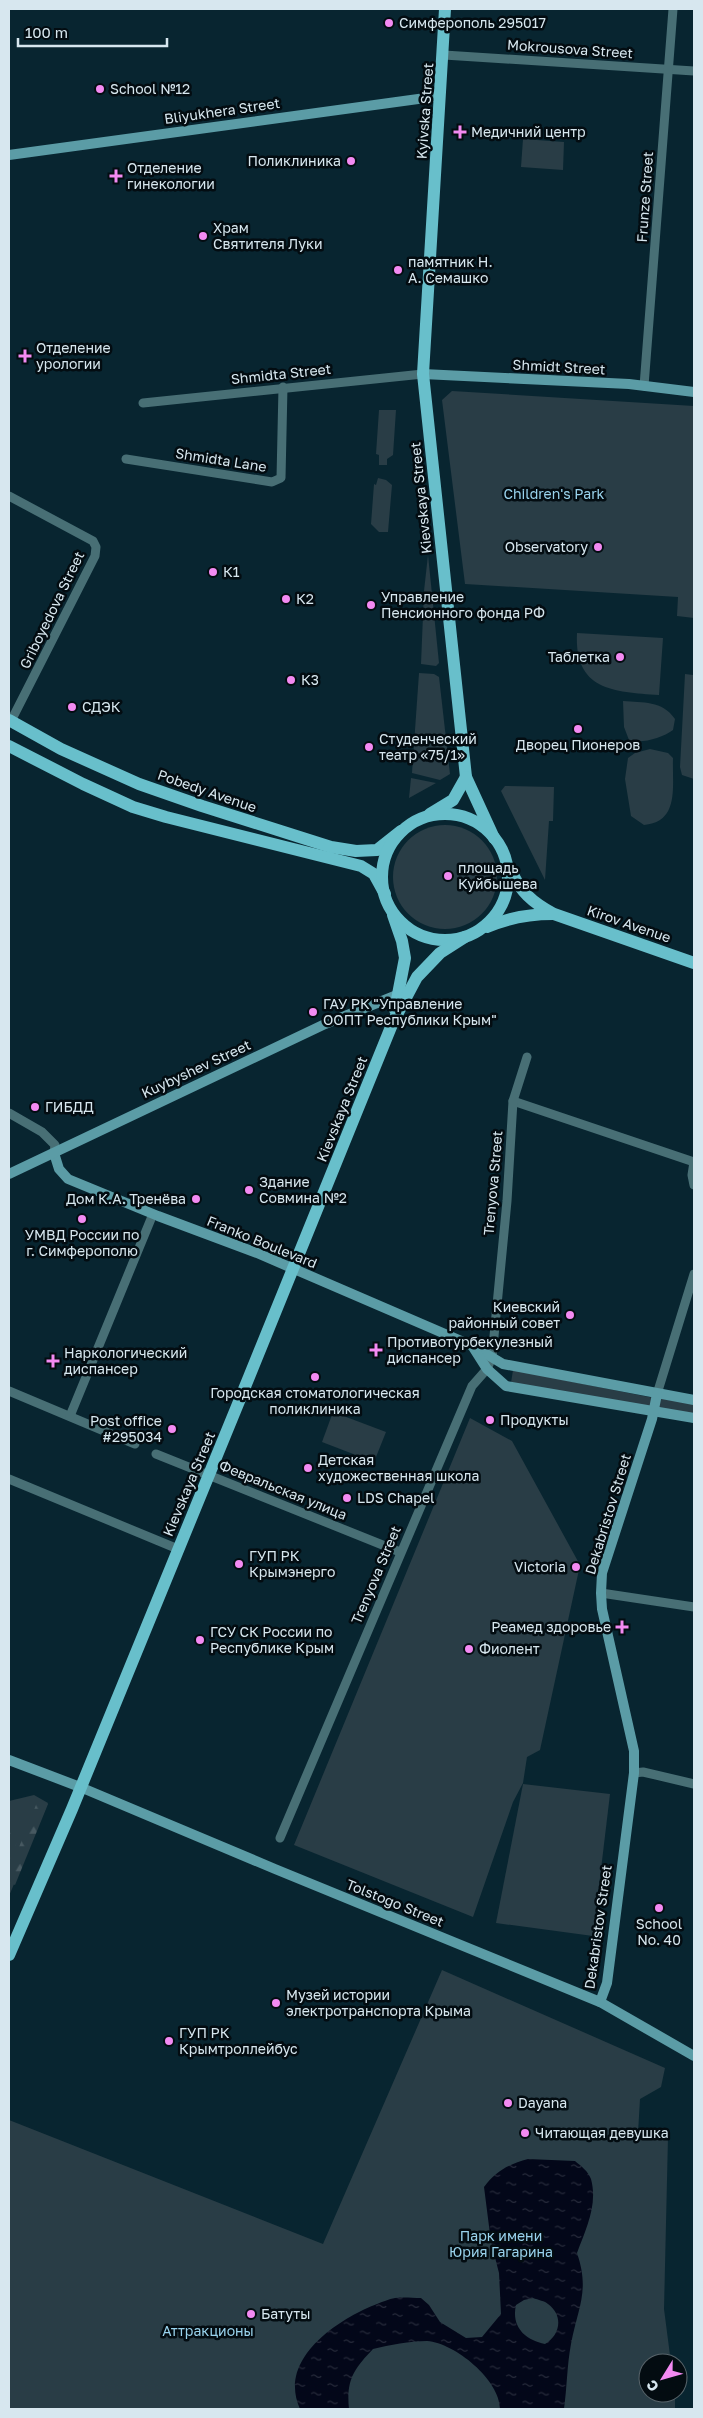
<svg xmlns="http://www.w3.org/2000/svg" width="703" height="2418" font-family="'Golos Text',sans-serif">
	<defs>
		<pattern id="forest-firs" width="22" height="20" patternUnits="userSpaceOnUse" patternTransform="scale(1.25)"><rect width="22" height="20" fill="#293d46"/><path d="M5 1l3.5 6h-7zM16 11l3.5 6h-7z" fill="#475961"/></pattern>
		<pattern id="water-ripples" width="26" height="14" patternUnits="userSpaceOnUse" patternTransform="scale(1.25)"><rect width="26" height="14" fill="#030719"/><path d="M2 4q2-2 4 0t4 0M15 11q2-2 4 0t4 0" fill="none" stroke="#272b3b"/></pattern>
	</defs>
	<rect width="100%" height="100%" fill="#082530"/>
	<g fill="#293d46">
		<polygon points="523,139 564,142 563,170 521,167"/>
		<polygon points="452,391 694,406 694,618 677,616 678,597 465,584 442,400"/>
		<polygon points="379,410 396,410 393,455 387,459 387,465 379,465 379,455 376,454"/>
		<polygon points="378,478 386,480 392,485 388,532 379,532 371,524 374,484 376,485"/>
		<polygon points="428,555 439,663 436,666 421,664 424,591"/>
		<path d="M 577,633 L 663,638 L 659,695 C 613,692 574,690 577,633 Z"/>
		<polygon points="694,642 694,779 682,775 680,767 685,674 693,675"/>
		<polygon points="419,673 434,674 439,677 450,774 440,780 412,773"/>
		<path d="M 623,701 C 643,703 662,700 675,719 L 673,730 C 662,738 642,744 629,740 L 624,727 Z"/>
		<path d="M 650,749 L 668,753 L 673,758 C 672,786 680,822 644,825 L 631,816 L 625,779 L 628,758 L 635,753 Z"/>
		<polygon points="411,778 436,783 409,798"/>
		<polygon points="505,786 554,787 553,821 549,821 545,880 501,791"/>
		<circle cx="445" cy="877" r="52"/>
		<polygon points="513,1370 654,1398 652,1407 511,1383"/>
		<polygon points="659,1398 694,1404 694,1414 657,1408"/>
		<polygon points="333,1412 386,1432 374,1462 322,1442"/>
		<polygon points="470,1418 512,1441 580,1565 540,1750 527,1757 523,1783 513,1802 473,1917 294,1845"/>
		<polygon points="523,1784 610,1794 593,1936 496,1923"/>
		<polygon points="34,1795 48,1803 9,1896 9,1801"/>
		<polygon points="442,1970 665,2068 661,2087 640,2099 638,2133 668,2137 664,2309 671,2363 648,2363 648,2393 675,2393 675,2409 9,2409 9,2120 323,2244"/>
	</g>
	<g fill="url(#forest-firs)">
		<polygon points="38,1800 48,1804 15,1885 9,1882 9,1872"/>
		<polygon points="24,1824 10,1859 9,1859 9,1831"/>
	</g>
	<path fill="url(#water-ripples)" fill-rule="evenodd" d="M 528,2159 L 575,2161 C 581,2166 588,2171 591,2179 C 598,2205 586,2229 577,2253 C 590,2291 578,2307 571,2344 C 567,2365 567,2388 564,2409 L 500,2409 C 500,2380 455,2343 427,2341 C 410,2341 390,2345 373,2349 C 354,2369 346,2380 349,2409 L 300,2409 C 277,2359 338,2319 377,2304 C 382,2302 389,2299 395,2298 C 403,2297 413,2298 421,2298 L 429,2305 L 440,2322 L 466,2338 L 482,2337 L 501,2314 L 499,2273 L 491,2242 L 484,2187 C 496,2171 509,2164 528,2159 ZM 533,2298 C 538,2300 545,2301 548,2304 C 564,2316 560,2335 545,2344 C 525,2340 511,2327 516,2305 L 524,2300 Z"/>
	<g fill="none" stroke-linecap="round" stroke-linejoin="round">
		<g stroke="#486f75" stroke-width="9">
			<polyline points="444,55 694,71"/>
			<polyline points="644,386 673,9"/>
			<polyline points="143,403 423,374"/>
			<polyline points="126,459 272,482 281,478 283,387"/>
			<polyline points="9,496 93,541 96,547 95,556 11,721"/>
			<polyline points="513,1101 694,1162"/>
			<polyline points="9,1113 42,1132 55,1145 54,1153"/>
			<polyline points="694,1162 692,1175 694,1185"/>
			<polyline points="9,1391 135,1444"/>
			<polyline points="657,1394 694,1274"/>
			<polyline points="70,1416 153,1214"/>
			<polyline points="156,1454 400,1552"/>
			<polyline points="9,1479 178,1549"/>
			<polyline points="601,1593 694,1607"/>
			<polyline points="634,1773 643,1772 694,1784"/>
			<polyline points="280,1838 472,1386 487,1369 492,1357 507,1201 513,1101 527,1057"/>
		</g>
		<g stroke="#5b9ca6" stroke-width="10">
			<polyline points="9,155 440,96"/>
			<polyline points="423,374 629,384 694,392"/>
			<polyline points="54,1153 59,1169 68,1179 158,1216 257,1253 473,1346 503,1364 694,1400"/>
			<polyline points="9,1174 325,1024 397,995"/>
			<polyline points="473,1347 487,1369 506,1386 694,1418"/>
			<polyline points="9,1760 80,1787 275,1869 600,2002 694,2056"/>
			<polyline points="600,2002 607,1983 634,1773 634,1751 602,1609 601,1593 602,1573 652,1419 657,1394"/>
		</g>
		<g stroke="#68bfcb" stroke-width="12">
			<polyline points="445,9 423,374 466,777 494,838"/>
			<polyline points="9,720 61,749 139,784 202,806 331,847 356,851 377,850 401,831"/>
			<polyline points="9,746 83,784 133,807 166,817 361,866 374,874 385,894"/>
			<polyline points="430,814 453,800 466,777"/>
			<circle cx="445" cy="877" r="63"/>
			<path d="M 510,868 C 519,891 533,903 554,914 L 694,963"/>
			<polyline points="393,915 402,941 405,958 395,1010"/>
			<path d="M 487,927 C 508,918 530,914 553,914"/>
			<polyline points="9,1955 72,1809 249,1377 393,1022 417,977 440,953 465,937"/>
		</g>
	</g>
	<g fill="#f38af2" stroke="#030c11" stroke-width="2">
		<circle cx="389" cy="23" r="5"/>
		<circle cx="100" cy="89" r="5"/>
		<path d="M457.5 124.5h5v5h5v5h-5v5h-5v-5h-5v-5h5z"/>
		<circle cx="351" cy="161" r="5"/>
		<path d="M113.5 168.5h5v5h5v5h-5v5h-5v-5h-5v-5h5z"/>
		<circle cx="203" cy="236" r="5"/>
		<circle cx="398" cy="270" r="5"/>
		<path d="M22.5 348.5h5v5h5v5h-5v5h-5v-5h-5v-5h5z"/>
		<circle cx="598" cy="547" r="5"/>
		<circle cx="213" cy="572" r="5"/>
		<circle cx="286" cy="599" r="5"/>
		<circle cx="371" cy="605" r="5"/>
		<circle cx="620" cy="657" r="5"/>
		<circle cx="291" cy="680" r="5"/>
		<circle cx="72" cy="707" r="5"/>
		<circle cx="578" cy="729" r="5"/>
		<circle cx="369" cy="747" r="5"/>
		<circle cx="448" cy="876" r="5"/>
		<circle cx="313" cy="1012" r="5"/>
		<circle cx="35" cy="1107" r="5"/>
		<circle cx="249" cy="1190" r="5"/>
		<circle cx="196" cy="1199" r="5"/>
		<circle cx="82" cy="1219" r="5"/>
		<circle cx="570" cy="1315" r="5"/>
		<path d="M373.5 1342.5h5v5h5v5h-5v5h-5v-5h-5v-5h5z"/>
		<path d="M50.5 1353.5h5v5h5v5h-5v5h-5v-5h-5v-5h5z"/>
		<circle cx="315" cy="1377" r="5"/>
		<circle cx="490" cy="1420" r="5"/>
		<circle cx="172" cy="1429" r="5"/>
		<circle cx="308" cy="1468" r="5"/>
		<circle cx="347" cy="1498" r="5"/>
		<circle cx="239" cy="1564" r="5"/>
		<circle cx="576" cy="1567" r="5"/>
		<path d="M619.5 1619.5h5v5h5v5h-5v5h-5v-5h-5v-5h5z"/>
		<circle cx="200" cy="1640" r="5"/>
		<circle cx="469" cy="1649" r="5"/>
		<circle cx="659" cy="1908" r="5"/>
		<circle cx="276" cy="2003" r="5"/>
		<circle cx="169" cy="2041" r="5"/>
		<circle cx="508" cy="2103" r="5"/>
		<circle cx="525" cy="2133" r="5"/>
		<circle cx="251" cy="2314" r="5"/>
	</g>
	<g text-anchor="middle" stroke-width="5" stroke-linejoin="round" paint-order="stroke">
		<g font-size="14" fill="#d7e7ef" stroke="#030c11" text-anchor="start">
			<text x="399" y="28">Симферополь 295017</text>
			<text x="110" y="94">School №12</text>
			<text x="471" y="137">Медичний центр</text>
			<text x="341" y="166" text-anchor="end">Поликлиника</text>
			<text x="127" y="173">Отделение<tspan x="127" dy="16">гинекологии</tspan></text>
			<text x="213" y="233">Храм<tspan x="213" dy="16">Святителя Луки</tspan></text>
			<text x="408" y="267">памятник Н.<tspan x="408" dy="16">А. Семашко</tspan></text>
			<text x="36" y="353">Отделение<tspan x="36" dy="16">урологии</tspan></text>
			<text x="588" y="552" text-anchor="end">Observatory</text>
			<text x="223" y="577">К1</text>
			<text x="381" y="602">Управление<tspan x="381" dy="16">Пенсионного фонда РФ</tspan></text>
			<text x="296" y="604">К2</text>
			<text x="610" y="662" text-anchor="end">Таблетка</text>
			<text x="301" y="685">К3</text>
			<text x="82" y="712">СДЭК</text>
			<text x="379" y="744">Студенческий<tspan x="379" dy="16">театр «75/1»</tspan></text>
			<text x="578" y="750" text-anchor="middle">Дворец Пионеров</text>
			<text x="458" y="873">площадь<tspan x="458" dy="16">Куйбышева</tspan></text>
			<text x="323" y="1009">ГАУ РК "Управление<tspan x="323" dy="16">ООПТ Республики Крым"</tspan></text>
			<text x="45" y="1112">ГИБДД</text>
			<text x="259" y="1187">Здание<tspan x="259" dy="16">Совмина №2</tspan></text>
			<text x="186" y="1204" text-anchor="end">Дом К.А. Тренёва</text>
			<text x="82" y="1240" text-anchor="middle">УМВД России по<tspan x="82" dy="16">г. Симферополю</tspan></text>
			<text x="560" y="1312" text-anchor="end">Киевский<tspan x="560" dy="16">районный совет</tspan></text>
			<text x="387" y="1347">Противотурбекулезный<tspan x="387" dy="16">диспансер</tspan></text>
			<text x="64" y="1358">Наркологический<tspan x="64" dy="16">диспансер</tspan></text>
			<text x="315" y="1398" text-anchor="middle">Городская стоматологическая<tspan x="315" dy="16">поликлиника</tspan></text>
			<text x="500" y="1425">Продукты</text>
			<text x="162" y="1426" text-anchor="end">Post office<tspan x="162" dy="16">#295034</tspan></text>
			<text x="318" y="1465">Детская<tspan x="318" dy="16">художественная школа</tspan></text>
			<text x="357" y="1503">LDS Chapel</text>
			<text x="249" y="1561">ГУП РК<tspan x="249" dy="16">Крымэнерго</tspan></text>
			<text x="566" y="1572" text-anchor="end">Victoria</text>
			<text x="611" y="1632" text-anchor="end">Реамед здоровье</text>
			<text x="210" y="1637">ГСУ СК России по<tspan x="210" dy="16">Республике Крым</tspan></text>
			<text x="479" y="1654">Фиолент</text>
			<text x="659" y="1929" text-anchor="middle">School<tspan x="659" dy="16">No. 40</tspan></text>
			<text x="286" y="2000">Музей истории<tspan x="286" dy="16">электротранспорта Крыма</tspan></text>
			<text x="179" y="2038">ГУП РК<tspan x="179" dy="16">Крымтроллейбус</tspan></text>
			<text x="518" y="2108">Dayana</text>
			<text x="535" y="2138">Читающая девушка</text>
			<text x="261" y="2319">Батуты</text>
		</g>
		<g font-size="14" fill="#d7e7ef" stroke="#030c11">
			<text transform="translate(570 49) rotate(4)" y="5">Mokrousova Street</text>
			<text transform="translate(222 111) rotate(-8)" y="5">Bliyukhera Street</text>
			<text transform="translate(425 111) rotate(-86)" y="5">Kyivska Street</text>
			<text transform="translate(645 197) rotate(-86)" y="5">Frunze Street</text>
			<text transform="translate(559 367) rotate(3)" y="5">Shmidt Street</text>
			<text transform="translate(281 374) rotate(-6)" y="5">Shmidta Street</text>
			<text transform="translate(221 460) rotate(9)" y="5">Shmidta Lane</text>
			<text transform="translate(421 498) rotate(-96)" y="5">Kievskaya Street</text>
			<text transform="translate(52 610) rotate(-64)" y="5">Griboyedova Street</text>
			<text transform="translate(207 791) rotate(19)" y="5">Pobedy Avenue</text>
			<text transform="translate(629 924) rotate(19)" y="5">Kirov Avenue</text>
			<text transform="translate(196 1069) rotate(-25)" y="5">Kuybyshev Street</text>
			<text transform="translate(342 1109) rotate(-68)" y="5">Kievskaya Street</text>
			<text transform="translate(493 1183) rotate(-85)" y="5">Trenyova Street</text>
			<text transform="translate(262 1242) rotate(22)" y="5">Franko Boulevard</text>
			<text transform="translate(189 1484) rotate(-67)" y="5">Kievskaya Street</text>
			<text transform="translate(283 1490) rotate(22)" y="5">Февральская улица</text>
			<text transform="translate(608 1514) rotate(-73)" y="5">Dekabristov Street</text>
			<text transform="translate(376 1575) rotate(-67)" y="5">Trenyova Street</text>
			<text transform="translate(395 1903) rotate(22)" y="5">Tolstogo Street</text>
			<text transform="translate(598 1927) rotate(-82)" y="5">Dekabristov Street</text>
		</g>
		<g font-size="14" fill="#99d3ed" stroke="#030c11">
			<text x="554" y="499">Children's Park</text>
			<text x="501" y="2241">Парк имени<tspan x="501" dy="16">Юрия Гагарина</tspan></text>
			<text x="208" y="2336">Аттракционы</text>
		</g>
	</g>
	<rect width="703" height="2418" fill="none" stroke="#d7e7ef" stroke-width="20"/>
	<g transform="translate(663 2378) rotate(233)"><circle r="24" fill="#030c11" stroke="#58646a"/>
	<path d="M0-4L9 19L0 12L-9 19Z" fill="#f38af2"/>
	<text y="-8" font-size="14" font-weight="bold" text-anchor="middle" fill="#d7e7ef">С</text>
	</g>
	<path d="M18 38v8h149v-8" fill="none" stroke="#d7e7ef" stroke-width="2.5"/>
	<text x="25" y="38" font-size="15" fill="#d7e7ef" stroke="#030c11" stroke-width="4" paint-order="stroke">100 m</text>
</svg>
